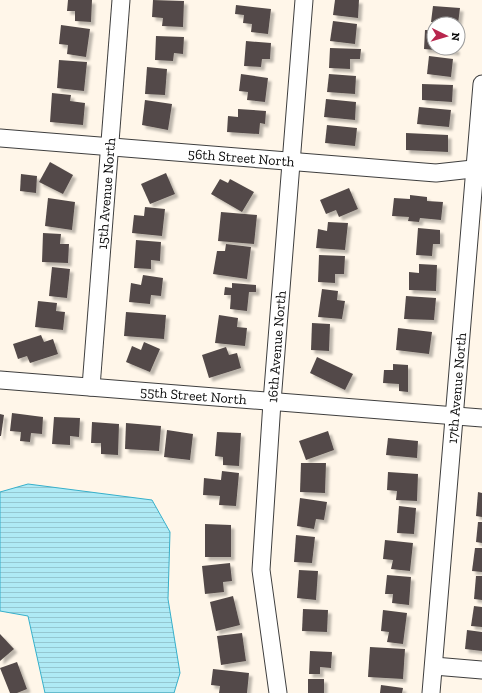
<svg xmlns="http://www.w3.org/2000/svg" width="482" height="693" font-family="'Zilla Slab',serif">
	<defs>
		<pattern id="water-rules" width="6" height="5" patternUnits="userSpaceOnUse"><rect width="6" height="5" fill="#afeaf5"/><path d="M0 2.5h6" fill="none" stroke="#95c7d1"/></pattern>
		<filter id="shadow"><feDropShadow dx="3.5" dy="3.5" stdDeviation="1" flood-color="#0004"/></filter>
	</defs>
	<rect width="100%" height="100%" fill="#fff6e9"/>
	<polygon fill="url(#water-rules)" stroke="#37b0cb" points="28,484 152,500 170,532 168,599 180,673 174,693 45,693 28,616 0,611 0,492"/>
	<g fill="#534a48" filter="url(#shadow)">
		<polygon points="68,0 92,0 91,22 75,21 75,11 67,11"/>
		<polygon points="153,0 184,1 183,27 162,26 163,18 152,17"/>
		<polygon points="335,0 359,0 358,18 333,15"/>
		<polygon points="236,5 271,9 268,34 251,32 252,24 243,23 244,15 235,14"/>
		<polygon points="433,6 460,8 458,24 431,22"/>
		<polygon points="333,21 357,24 355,44 330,41"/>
		<polygon points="61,25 90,29 86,57 67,54 68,45 59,44"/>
		<polygon points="425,30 434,30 434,48 456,48 456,52 424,49"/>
		<polygon points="156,36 184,37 183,54 174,53 173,61 155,60"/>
		<polygon points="246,41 271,43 270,59 262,59 261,67 244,66"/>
		<polygon points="330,48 361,49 360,59 350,59 350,69 329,68"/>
		<polygon points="429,56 453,59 451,77 427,74"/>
		<polygon points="59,60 87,62 84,91 57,88"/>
		<polygon points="147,67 167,69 165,95 145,94"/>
		<polygon points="241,74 268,78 265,102 247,100 248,92 239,91"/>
		<polygon points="329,74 356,76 355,94 327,92"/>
		<polygon points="422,84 453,85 452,102 422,100"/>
		<polygon points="52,93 71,95 70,101 85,103 83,125 50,122"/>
		<polygon points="326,99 356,102 355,120 324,117"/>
		<polygon points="145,100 172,104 168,130 142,125"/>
		<polygon points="419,107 451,110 449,127 417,124"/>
		<polygon points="238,109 266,111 265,124 260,123 259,134 227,132 228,116 238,117"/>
		<polygon points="327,125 357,128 355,146 325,143"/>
		<polygon points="406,133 448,135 448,152 406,150"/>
		<polygon points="50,162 73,175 63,194 39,182"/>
		<polygon points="166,173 175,194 150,204 141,184"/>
		<polygon points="21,174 37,176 36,193 20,191"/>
		<polygon points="220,179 228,183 230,179 254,192 242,212 211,194"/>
		<polygon points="349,188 358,209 339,217 336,210 326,214 320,200"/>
		<polygon points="410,195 427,197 427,201 443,202 441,220 420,218 419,222 408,221 409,217 392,216 394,198 410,199"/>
		<polygon points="48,198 75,202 72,230 45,226"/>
		<polygon points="145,207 165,209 162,236 132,233 134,215 144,216"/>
		<polygon points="221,212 257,215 254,244 218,241"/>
		<polygon points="328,222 348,223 345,250 316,248 318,229 327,231"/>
		<polygon points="418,228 440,230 440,244 433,244 432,256 416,255"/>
		<polygon points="43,233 61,234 60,244 69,244 68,263 42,262"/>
		<polygon points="136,240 161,242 160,261 151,260 151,269 134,268"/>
		<polygon points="226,244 251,247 247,279 213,274 217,251 225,251"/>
		<polygon points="319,255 345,256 344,274 335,274 335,283 318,282"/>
		<polygon points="419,264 437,265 436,291 409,290 409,272 419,273"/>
		<polygon points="52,267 70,269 67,298 49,296"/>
		<polygon points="143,275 163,278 161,296 151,295 150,304 129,302 131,283 141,285"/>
		<polygon points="232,283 256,285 256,292 249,292 247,311 230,309 231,295 224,295 225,287 232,288"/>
		<polygon points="322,289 338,291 337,300 345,301 342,319 318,317"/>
		<polygon points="406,296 436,298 434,320 404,319"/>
		<polygon points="38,301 57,303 56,311 65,312 63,330 35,327"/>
		<polygon points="126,312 166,315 164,339 124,336"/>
		<polygon points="219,315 238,318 237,327 247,328 245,346 215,343"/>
		<polygon points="312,323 330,324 329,351 311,350"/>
		<polygon points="398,328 432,332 429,354 396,350"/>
		<polygon points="41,335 44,342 53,339 58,354 30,363 27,356 18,359 13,344"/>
		<polygon points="144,342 160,349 150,372 126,362 132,346 141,350"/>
		<polygon points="226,347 229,355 237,353 241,368 209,378 202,355"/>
		<polygon points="317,357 353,374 345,390 310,373"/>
		<polygon points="393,364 408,365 408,392 399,391 399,384 383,383 384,370 393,370"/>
		<polygon points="12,413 43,417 42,434 31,433 30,442 20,441 21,432 10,431"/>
		<polygon points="0,414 4,415 1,436 0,436"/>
		<polygon points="54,417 80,418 79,437 70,436 70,445 52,444"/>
		<polygon points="92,422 119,424 118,455 101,454 101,443 91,443"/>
		<polygon points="126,423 161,426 159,451 125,449"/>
		<polygon points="167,430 193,434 190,460 164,457"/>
		<polygon points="328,431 334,450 306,460 299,441"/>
		<polygon points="217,432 241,433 239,466 223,465 223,457 215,456"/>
		<polygon points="388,438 418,441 417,458 386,455"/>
		<polygon points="301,463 326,463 325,493 300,492"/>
		<polygon points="222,471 239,473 236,506 219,505 220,496 203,495 204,478 221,480"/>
		<polygon points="388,472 418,474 417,501 396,500 397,491 387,490"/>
		<polygon points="478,492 482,493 482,517 476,516"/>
		<polygon points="300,498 327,502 324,520 316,519 314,529 297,526"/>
		<polygon points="399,506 416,508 414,534 397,533"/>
		<polygon points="478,522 482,522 482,543 476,542"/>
		<polygon points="205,524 231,525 231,557 205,557"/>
		<polygon points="296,535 315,537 312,563 294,562"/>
		<polygon points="385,540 413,543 410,571 391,569 393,560 383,559"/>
		<polygon points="475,548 482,548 482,572 472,571"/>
		<polygon points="230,563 232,581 223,582 224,592 205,594 202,566"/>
		<polygon points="299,570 318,571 316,600 297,598"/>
		<polygon points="387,575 411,577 409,605 392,603 393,594 385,594"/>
		<polygon points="476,576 482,576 482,600 474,599"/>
		<polygon points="233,596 240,625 216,631 210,602"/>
		<polygon points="474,606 482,607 482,627 471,626"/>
		<polygon points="303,609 328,610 327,632 302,631"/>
		<polygon points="383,610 407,613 403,644 387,642 389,632 381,631"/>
		<polygon points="467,630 482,632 482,651 465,649"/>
		<polygon points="242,633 246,661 221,665 217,636"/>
		<polygon points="0,634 14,649 0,661"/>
		<polygon points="370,647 405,649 403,679 368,677"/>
		<polygon points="310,651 332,652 331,668 320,667 320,674 309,674"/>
		<polygon points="17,662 27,689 17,693 10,693 0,668"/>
		<polygon points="213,669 249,673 247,693 219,693 220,686 211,685"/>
		<rect x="308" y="679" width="16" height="14"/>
		<polygon points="381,685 403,688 402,693 380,693"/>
	</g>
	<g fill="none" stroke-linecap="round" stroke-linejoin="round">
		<defs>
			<g id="minor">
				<path id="s1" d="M 0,138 L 436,173 L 482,168"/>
				<path id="s2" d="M 0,380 L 482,418"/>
				<path id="s3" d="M 91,387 L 121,0"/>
				<polyline points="434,666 482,670"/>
				<path id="s4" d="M 278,693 L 261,570 L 272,402 L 304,0"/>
				<path id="s5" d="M 431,693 L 482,84"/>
			</g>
		</defs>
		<use href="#minor" stroke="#3e3e3e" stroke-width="19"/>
		<use href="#minor" stroke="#fff" stroke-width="17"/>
	</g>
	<g text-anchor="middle" stroke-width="4" stroke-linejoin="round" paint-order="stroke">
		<g font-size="14" fill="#0b0b0b" stroke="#fff">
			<text dy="5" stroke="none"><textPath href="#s1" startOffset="242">56th Street North</textPath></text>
			<text dy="5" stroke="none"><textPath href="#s3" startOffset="194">15th Avenue North</textPath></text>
			<text dy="5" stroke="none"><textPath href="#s4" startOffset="348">16th Avenue North</textPath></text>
			<text dy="5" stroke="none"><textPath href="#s5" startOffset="306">17th Avenue North</textPath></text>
			<text dy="5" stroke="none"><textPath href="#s2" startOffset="194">55th Street North</textPath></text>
		</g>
	</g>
	<g transform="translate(446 36) rotate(95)"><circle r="19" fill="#ffffff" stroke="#9d9d9d"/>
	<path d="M0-3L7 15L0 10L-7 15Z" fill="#b8264d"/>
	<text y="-6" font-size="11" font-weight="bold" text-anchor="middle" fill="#0b0b0b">N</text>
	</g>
</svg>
